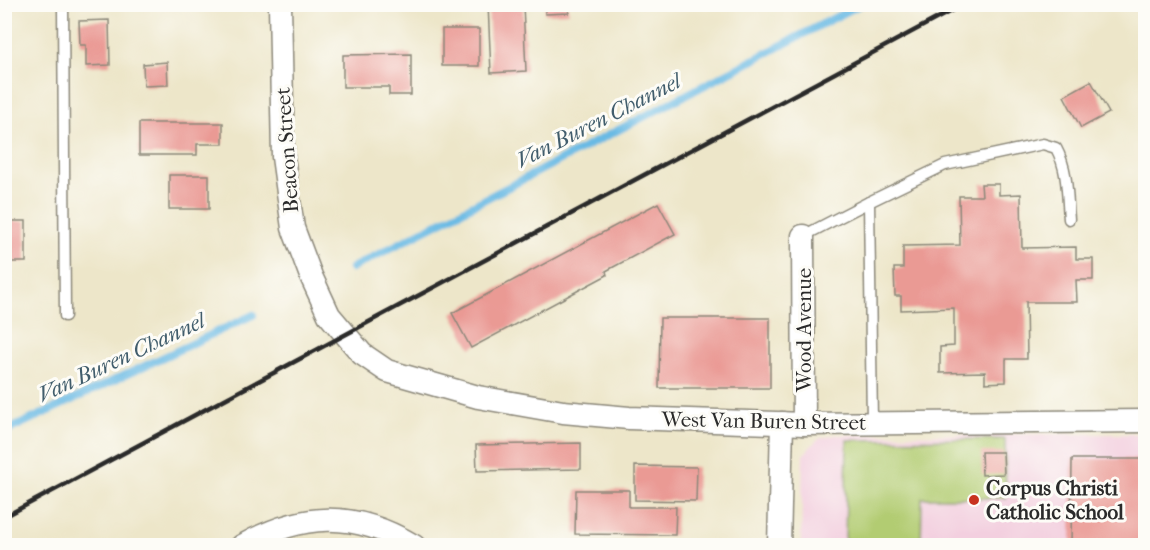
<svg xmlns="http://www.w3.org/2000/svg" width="1150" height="550" font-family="'IM FELL French Canon',serif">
	<rect width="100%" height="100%" fill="#fdfcf7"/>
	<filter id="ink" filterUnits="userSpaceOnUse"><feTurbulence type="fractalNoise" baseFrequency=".0167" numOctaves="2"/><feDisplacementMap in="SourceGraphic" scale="12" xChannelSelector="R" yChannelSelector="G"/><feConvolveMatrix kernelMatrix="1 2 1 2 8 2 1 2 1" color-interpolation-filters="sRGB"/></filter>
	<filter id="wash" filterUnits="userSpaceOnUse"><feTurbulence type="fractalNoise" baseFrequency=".008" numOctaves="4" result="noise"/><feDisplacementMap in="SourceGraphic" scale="24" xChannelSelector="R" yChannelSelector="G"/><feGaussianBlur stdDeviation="1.35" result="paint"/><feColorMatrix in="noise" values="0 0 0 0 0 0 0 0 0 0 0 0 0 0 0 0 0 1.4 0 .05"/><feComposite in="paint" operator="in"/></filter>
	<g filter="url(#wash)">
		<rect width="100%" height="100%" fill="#ede6c9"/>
		<polygon fill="#f3cfdf" points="1145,434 1145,545 801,546 803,455 818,439 835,435"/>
		<polygon fill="#b2cc72" stroke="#6e7c4e" stroke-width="1.5" points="1005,439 1006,498 922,498 921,545 845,546 847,440"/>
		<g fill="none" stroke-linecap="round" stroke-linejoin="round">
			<g stroke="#69bae4" stroke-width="8">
				<polyline points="352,268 861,4"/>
				<polyline points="4,432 253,315"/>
			</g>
		</g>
		<g id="blocks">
			<g fill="#ea9a94">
				<polygon points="488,4 523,4 526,71 491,73"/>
				<polygon points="567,4 569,13 545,14 545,5"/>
				<polygon points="109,20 110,65 86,66 86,45 80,45 79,21"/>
				<rect x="442" y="29" width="37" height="37"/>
				<polygon points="411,54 411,95 389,95 389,87 343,87 343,55"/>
				<polygon points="167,62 168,85 144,86 143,64"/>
				<polygon points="1091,81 1109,113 1081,128 1064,96"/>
				<polygon points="139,123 223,123 223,144 197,144 197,155 139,155"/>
				<rect x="169" y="175" width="40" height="34"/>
				<polygon points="981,184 999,184 999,195 1021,194 1022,248 1076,247 1076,259 1093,259 1093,280 1076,280 1077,302 1026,302 1027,359 1006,359 1006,382 985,383 985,372 940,373 940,347 954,346 954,308 901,310 901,296 895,296 894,268 903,268 903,246 960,245 959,196 982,196"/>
				<polygon points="658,203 675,234 606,271 607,275 471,348 452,313"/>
				<rect x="4" y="221" width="22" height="41"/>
				<polygon points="660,318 770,318 770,388 659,388"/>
				<polygon points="581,443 581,469 477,471 476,445"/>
				<polygon points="981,452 1003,452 1004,474 982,475"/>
				<polygon points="1072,459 1146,459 1146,546 1071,546"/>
				<polygon points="635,466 697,467 696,501 635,500"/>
				<polygon points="576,490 629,490 629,507 676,507 675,535 575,534"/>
			</g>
		</g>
	</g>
	<g filter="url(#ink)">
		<use href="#blocks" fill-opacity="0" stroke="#8c887a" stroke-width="1.5"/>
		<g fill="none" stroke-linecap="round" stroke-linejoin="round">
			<defs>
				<g id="lane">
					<polyline points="63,4 65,316"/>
					<polyline points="803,236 869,202"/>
					<path d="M 872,422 L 869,202 L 945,165 L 1043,144 L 1056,148 C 1068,170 1067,194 1069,219"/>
				</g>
				<g id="street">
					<polyline points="280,4 283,157 293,228 311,276 329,315 362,354 387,371 478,397 563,412 629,418 804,424 1146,421"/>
					<polyline points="803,236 804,424"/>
					<path d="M 242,546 C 302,512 354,510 414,546"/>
					<polyline points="779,546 782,423"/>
				</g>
			</defs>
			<use href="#lane" stroke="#8c887a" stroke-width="13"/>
			<use href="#street" stroke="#8c887a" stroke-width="25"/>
			<use href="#lane" stroke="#fff" stroke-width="10"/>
			<use href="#street" stroke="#fff" stroke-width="22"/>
			<polyline stroke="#2b2b2b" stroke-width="4.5" points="4,517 964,4"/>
		</g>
	</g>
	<circle fill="#c8321e" stroke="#fdfcf7" stroke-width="2" cx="974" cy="500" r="6"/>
	<g text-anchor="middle" stroke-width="6" stroke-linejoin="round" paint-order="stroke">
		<g font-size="21" fill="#2b2b2b" stroke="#fdfcf7">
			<text transform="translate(287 150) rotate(-94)" y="7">Beacon Street</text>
			<text transform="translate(804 330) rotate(-90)" y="7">Wood Avenue</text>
			<text transform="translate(764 421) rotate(1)" y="7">West Van Buren Street</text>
		</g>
		<g font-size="21" font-weight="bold" fill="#2b2b2b" stroke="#fdfcf7" text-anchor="start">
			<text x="986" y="495">Corpus Christi<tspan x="986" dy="24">Catholic School</tspan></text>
		</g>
		<g font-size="22" font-style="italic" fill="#415d6c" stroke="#fdfcf7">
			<text transform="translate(598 120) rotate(-27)" y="8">Van Buren Channel</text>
			<text transform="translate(121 357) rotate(-25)" y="8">Van Buren Channel</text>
		</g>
	</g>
	<rect width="1150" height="550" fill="none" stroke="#fdfcf7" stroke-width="24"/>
</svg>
